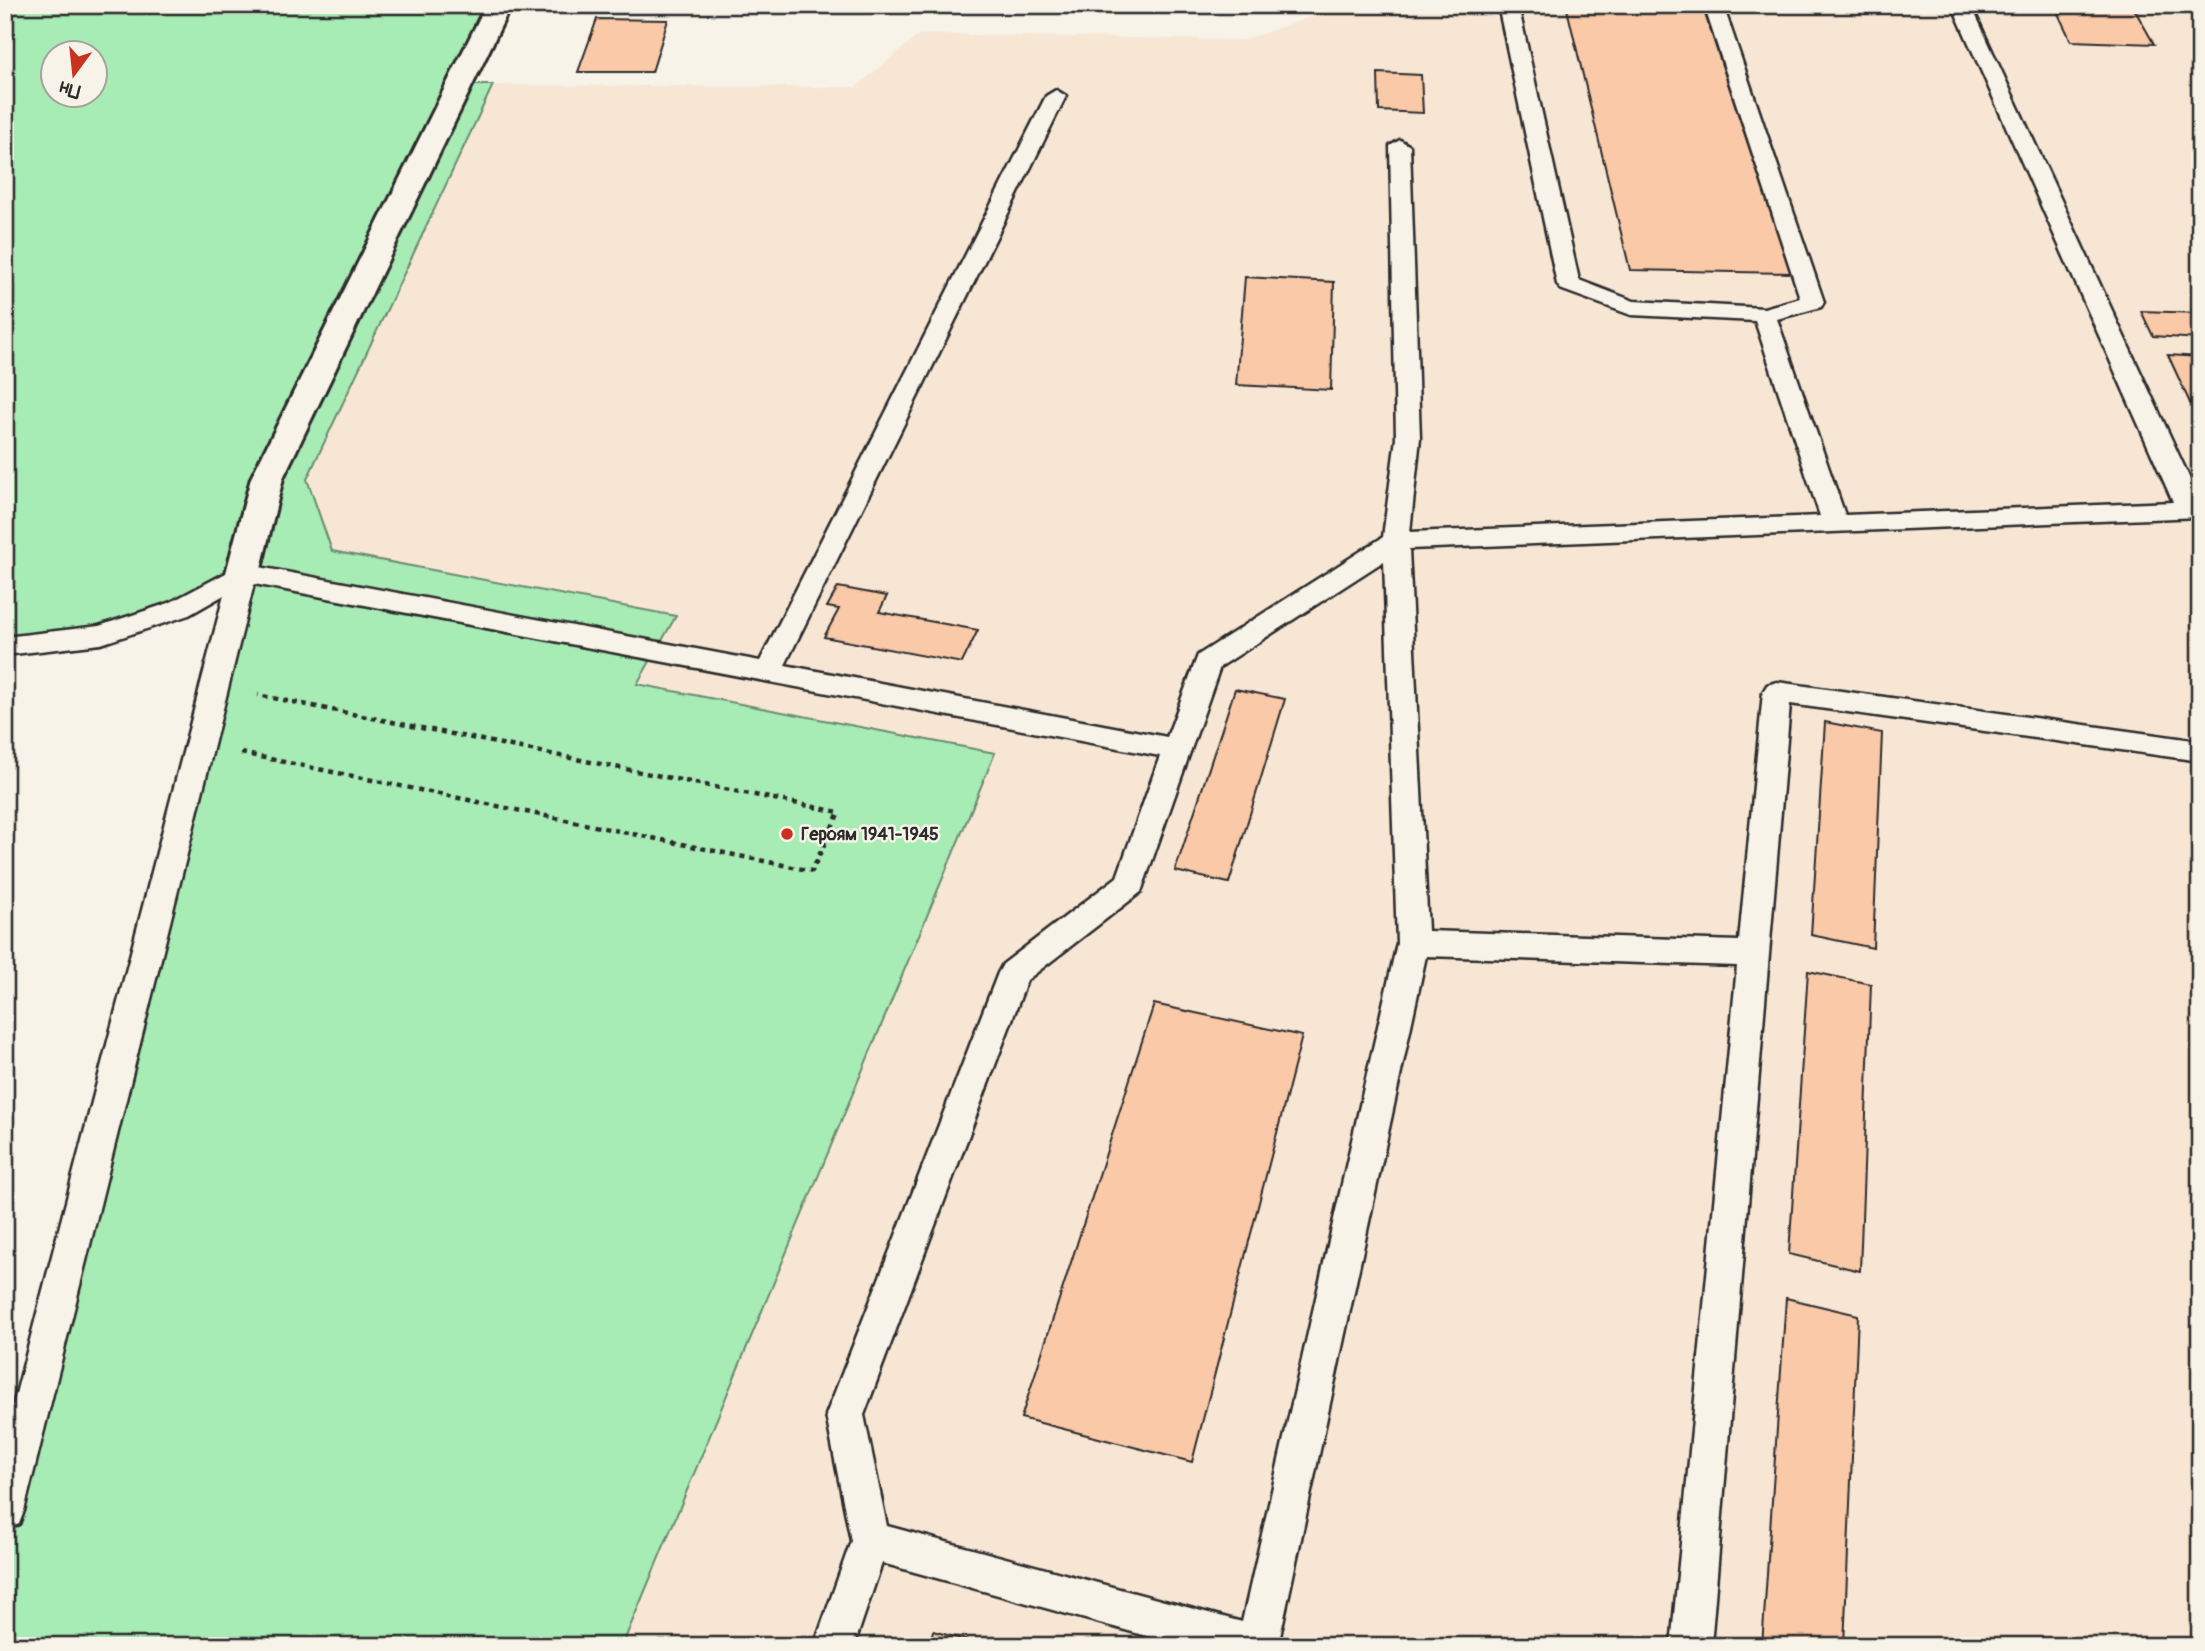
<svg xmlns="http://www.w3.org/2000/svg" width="2205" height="1651" font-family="Pangolin,sans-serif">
	<rect width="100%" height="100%" fill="#f7f3e8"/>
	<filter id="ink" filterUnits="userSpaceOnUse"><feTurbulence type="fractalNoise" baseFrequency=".0143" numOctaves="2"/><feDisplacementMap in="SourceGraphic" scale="14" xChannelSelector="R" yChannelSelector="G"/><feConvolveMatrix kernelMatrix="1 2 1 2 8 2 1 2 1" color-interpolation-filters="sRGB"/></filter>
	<g filter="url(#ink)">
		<polygon fill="#f8e6d5" points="1344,5 2200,5 2200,1646 622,1646 995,753 636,684 676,615 332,551 307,479 493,85 856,87 920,34 1244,40"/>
		<path fill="#a7ebb5" stroke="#698b70" stroke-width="2" fill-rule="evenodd" d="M 5,5 L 499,5 L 462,85 L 493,85 L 307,479 L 332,551 L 676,616 L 637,684 L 995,753 L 622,1646 L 5,1646 L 5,1511 L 242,573 L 179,609 L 5,646 ZM 52,52 L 94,52 L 94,94 L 52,94 Z"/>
		<g fill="#f9c9a8" stroke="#2b2b2b" stroke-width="2">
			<polygon points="1566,5 1702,5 1791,273 1630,270"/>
			<polygon points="2054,5 2132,5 2154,44 2071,41"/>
			<polygon points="597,19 668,20 652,72 578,72"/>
			<polygon points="1378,73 1421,75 1423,113 1379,111"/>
			<polygon points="1245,277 1334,282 1331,390 1236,385"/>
			<polygon points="2141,311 2200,313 2200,339 2153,336"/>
			<polygon points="2168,355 2200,357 2200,416 2196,416"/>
			<polygon points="838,587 887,596 879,612 978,630 962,663 824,637 839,609 827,607"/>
			<polygon points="1235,689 1285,699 1229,883 1175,871"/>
			<polygon points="1825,722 1882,733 1873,948 1811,935"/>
			<polygon points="1808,971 1871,984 1860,1271 1789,1254"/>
			<polygon points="1154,1004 1302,1036 1192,1462 1021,1418"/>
			<polygon points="1786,1298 1858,1315 1844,1646 1762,1646"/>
			<polygon points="933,1631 987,1646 929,1646"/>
		</g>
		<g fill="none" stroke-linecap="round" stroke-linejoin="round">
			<defs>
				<path id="lane" d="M 1498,5 L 1518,5 L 1579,280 L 1634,301 L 1764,308 L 1800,298 L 1704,5 L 1723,5 L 1824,302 L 1821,307 L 1777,319 L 1845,515 L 2173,502 L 1952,5 L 1971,5 L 2200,501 L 2200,517 L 1409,549 L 1428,931 L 1739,941 L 1763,692 L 1767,685 L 1777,682 L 2200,741 L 2200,761 L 1790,704 L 1711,1646 L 1671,1646 L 1737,966 L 1426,956 L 1278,1646 L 1183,1646 L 882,1563 L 854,1646 L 814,1646 L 851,1541 L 826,1415 L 998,973 L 1003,964 L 1117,877 L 1160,756 L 254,584 L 24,1511 L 19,1524 L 5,1530 L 5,1436 L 224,595 L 189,615 L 101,644 L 5,655 L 5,637 L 99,626 L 169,603 L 243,564 L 760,661 L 1046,96 L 1056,90 L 1066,96 L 785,665 L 1167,737 L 1198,655 L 1383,537 L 1396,438 L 1390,146 L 1400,140 L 1410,146 L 1420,438 L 1410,532 L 1820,516 L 1755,321 L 1631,315 L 1560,289 L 1557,284 ZM 1384,561 L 1397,943 L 1242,1622 L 887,1526 L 864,1415 L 1027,980 L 1141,892 L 1220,667 Z"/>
				<polygon id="street" points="486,5 511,5 283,478 260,573 255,581 243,584 231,581 226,573 251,478"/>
			</defs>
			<use href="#lane" stroke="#2b2b2b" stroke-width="5"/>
			<use href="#street" stroke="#2b2b2b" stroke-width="6"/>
			<polyline stroke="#2b2b2b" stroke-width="4.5" stroke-dasharray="5 5" stroke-linecap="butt" points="241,753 812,871 839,812 258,695"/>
			<use href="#lane" fill="#f7f3e8" fill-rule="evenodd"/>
			<use href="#street" fill="#f7f3e8" fill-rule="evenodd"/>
		</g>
	</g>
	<circle fill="#c8321e" stroke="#f7f3e8" stroke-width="2.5" cx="787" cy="834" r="7"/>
	<g text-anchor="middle" stroke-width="5" stroke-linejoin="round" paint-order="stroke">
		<g font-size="18" font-weight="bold" fill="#2b2b2b" stroke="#f7f3e8" text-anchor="start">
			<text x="801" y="840">Героям 1941-1945</text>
		</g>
	</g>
	<rect width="2205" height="1651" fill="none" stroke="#f7f3e8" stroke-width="28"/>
	<rect x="14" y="14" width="2177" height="1623" fill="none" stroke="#2b2b2b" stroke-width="2.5" filter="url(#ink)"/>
	<g transform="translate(74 74) rotate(195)"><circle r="33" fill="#f7f3e8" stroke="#a5a39c" stroke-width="2"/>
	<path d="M0-5L12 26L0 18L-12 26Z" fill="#c8321e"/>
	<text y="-10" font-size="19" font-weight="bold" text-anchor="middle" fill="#2b2b2b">Пн</text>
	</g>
</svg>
